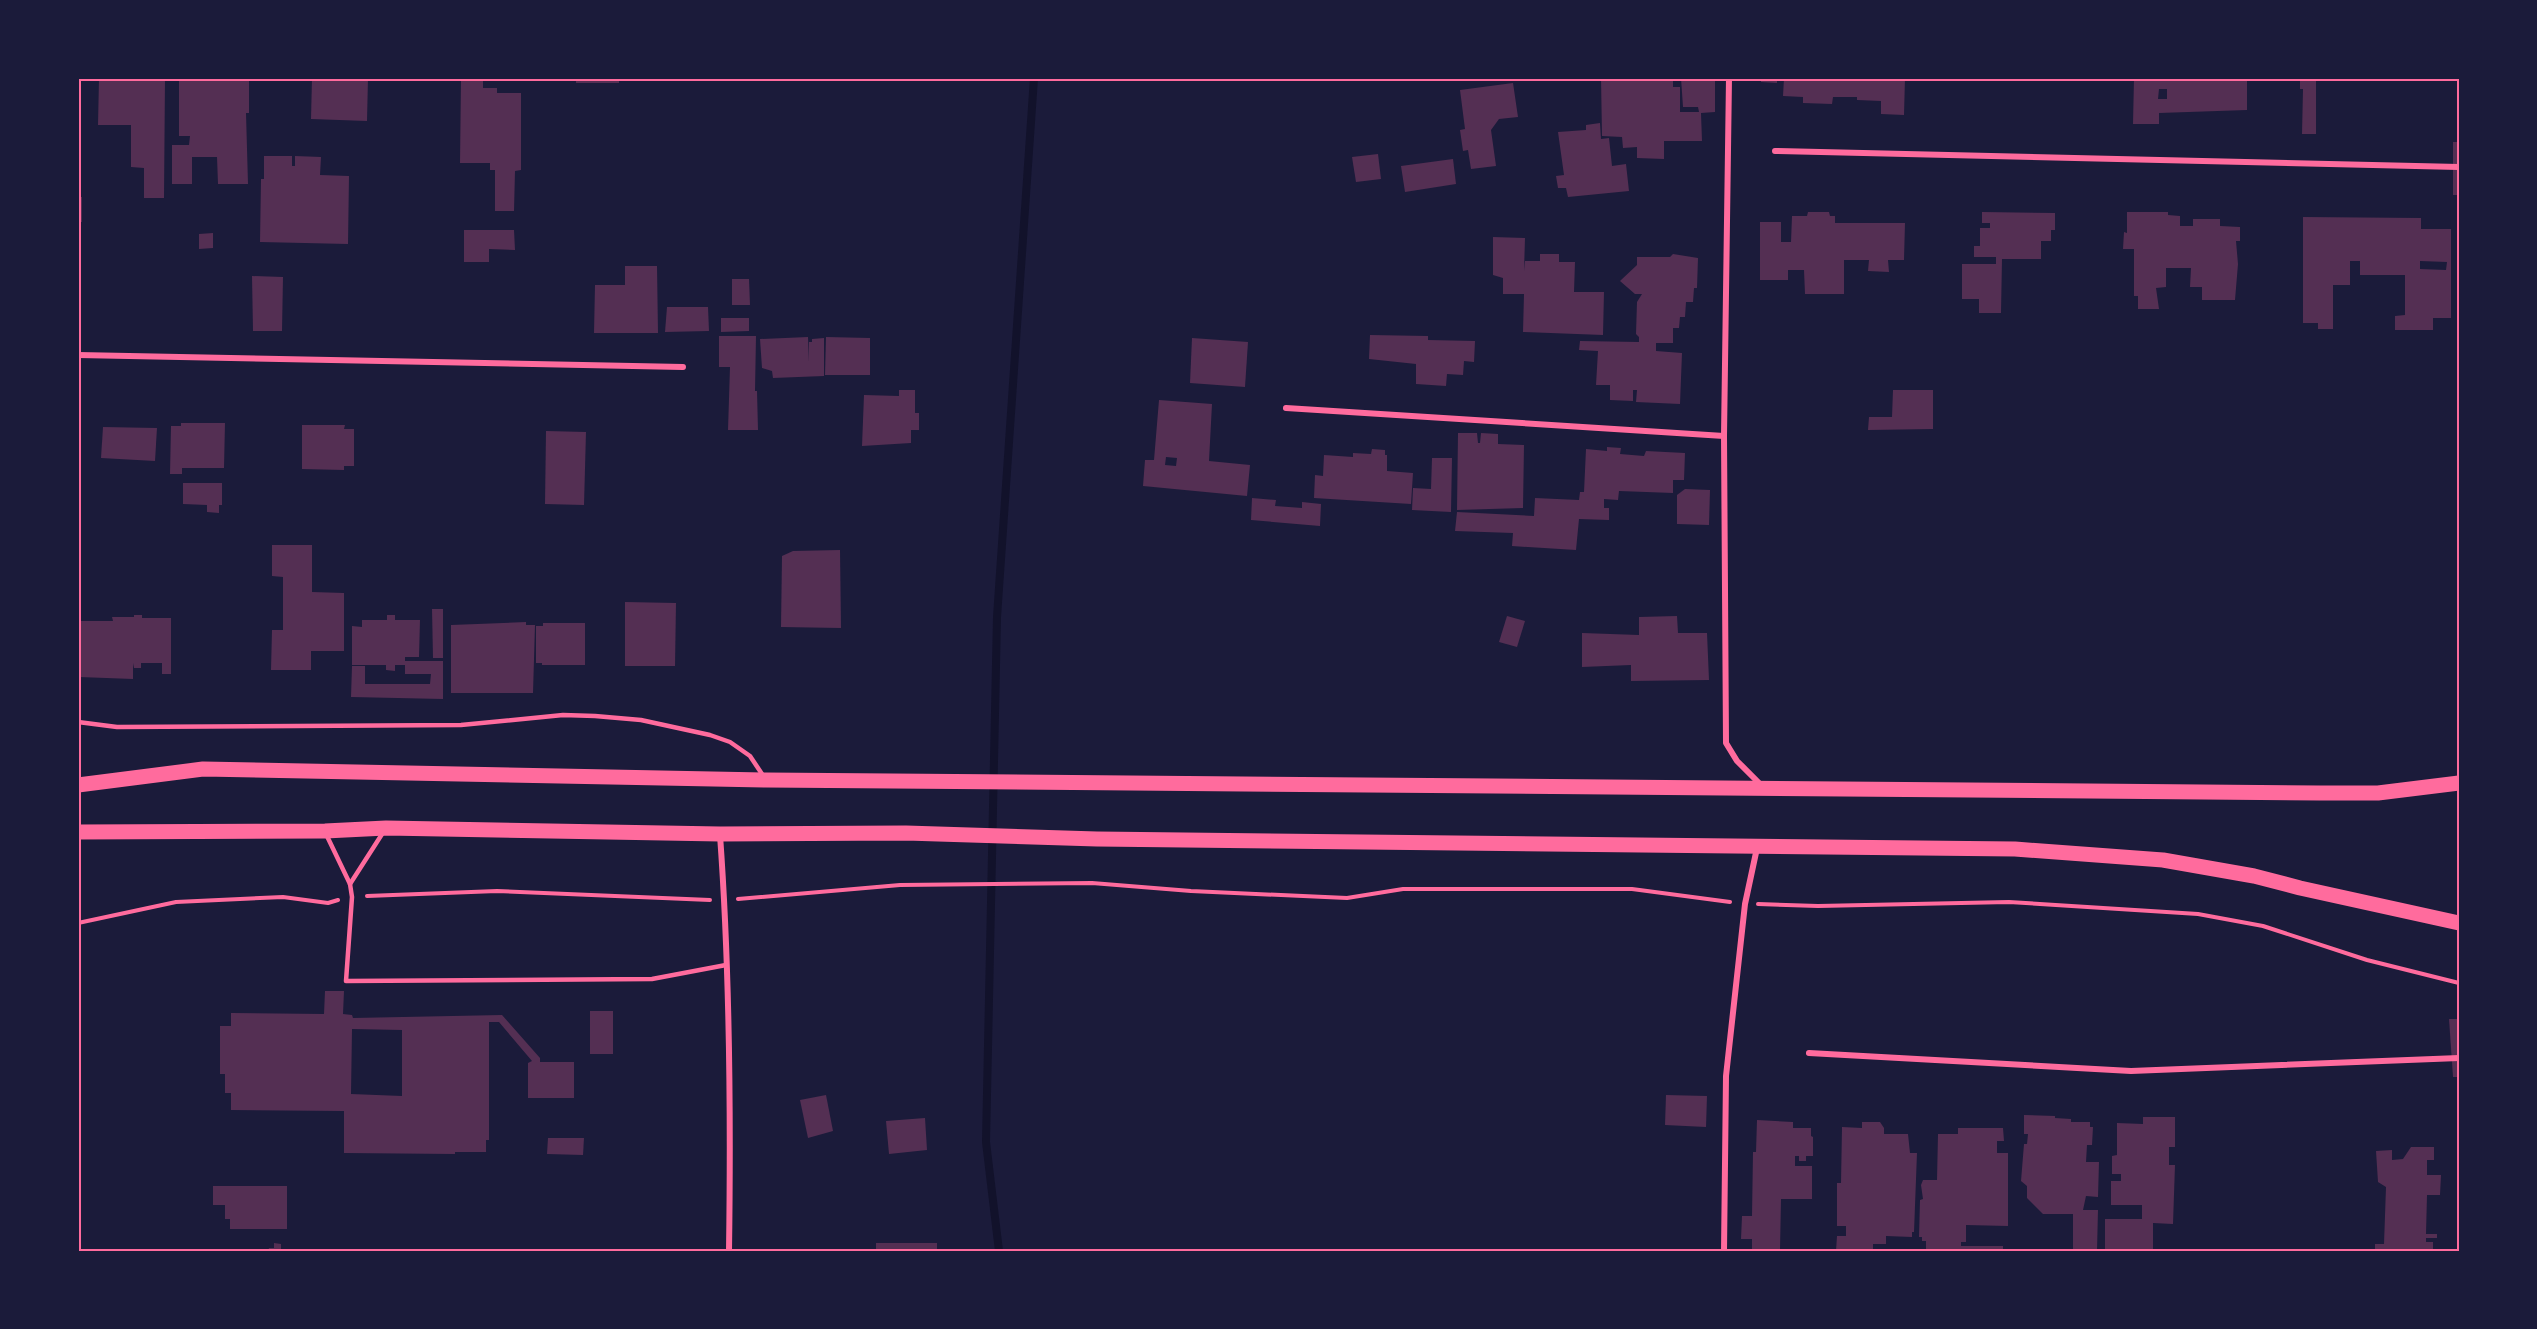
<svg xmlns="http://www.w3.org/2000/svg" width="2537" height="1329" font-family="'Sofia Sans Condensed',sans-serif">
	<rect width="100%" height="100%" fill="#1b1b3a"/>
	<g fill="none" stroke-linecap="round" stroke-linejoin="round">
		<polyline stroke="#12122b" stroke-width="8" points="999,1251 986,1142 997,617 1034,78"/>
	</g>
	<g fill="#542f53" fill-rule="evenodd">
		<polygon points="99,78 165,78 164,198 144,198 144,168 131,167 131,125 98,125"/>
		<polygon points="179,78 249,78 249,113 246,113 248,184 218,184 217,157 192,157 192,184 172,184 172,145 189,145 190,136 179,136"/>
		<polygon points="312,78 368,78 367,121 311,119"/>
		<polygon points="461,78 483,78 483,88 497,88 497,93 521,93 521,170 515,171 514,211 495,211 495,170 490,170 490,163 460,163"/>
		<rect x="576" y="78" width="43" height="5"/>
		<polygon points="1601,78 1673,78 1673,87 1680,87 1680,112 1699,112 1698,107 1683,107 1681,78 1715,78 1715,112 1701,113 1702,141 1664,141 1664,159 1637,158 1637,147 1623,148 1622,137 1602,136"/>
		<polygon points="1761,78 1777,78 1777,83 1761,82"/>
		<polygon points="1784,78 1905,78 1904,115 1881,114 1881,101 1857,100 1857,97 1833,97 1832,104 1803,103 1803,97 1783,96"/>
		<path d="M 2134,78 L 2247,78 L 2247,110 L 2159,113 L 2159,124 L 2133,124 ZM 2159,89 L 2167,89 L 2167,99 L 2158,99 Z"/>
		<polygon points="2300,78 2316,78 2316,134 2302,134 2303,89 2300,89"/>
		<polygon points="1513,83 1518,117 1499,119 1491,130 1496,166 1471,169 1468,150 1463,151 1460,130 1465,129 1460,90"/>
		<polygon points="1600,123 1601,139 1609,138 1612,166 1626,164 1629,191 1568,197 1566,188 1558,188 1556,176 1564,175 1558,132 1586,130 1586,125"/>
		<rect x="2453" y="142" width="6" height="53"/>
		<polygon points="1378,154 1381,179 1356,182 1352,157"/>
		<polygon points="264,156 292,156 292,166 295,166 295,156 321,157 320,175 349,176 348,244 260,242 261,179 264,179"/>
		<polygon points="1453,159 1456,184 1405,192 1401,166"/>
		<rect x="78" y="197" width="4" height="25"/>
		<polygon points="1808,212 1829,212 1830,216 1835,216 1835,223 1905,223 1904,260 1888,260 1889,272 1868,271 1869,260 1844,260 1844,294 1805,294 1804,270 1788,270 1788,280 1760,280 1760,222 1781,222 1781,242 1791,242 1792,216 1807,216"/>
		<polygon points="1982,212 2055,213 2055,230 2051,230 2051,241 2041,241 2041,259 2002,259 2001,313 1979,313 1979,299 1962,299 1962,264 1996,264 1996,257 1974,257 1974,246 1980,246 1980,228 1990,228 1990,223 1982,223"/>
		<polygon points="2127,212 2168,212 2168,215 2180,216 2180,226 2193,226 2193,219 2220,219 2220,226 2240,227 2240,241 2236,241 2238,264 2235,300 2202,300 2202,287 2190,287 2191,268 2166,268 2166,287 2156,288 2159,309 2138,309 2138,296 2134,296 2134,249 2123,249 2124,232 2127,233"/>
		<path d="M 2303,217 L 2421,218 L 2421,229 L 2451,229 L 2451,318 L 2433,318 L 2433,330 L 2395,330 L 2395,316 L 2405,315 L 2405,275 L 2360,275 L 2360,261 L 2350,261 L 2350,285 L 2333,285 L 2333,329 L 2318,329 L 2318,323 L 2303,323 ZM 2420,261 L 2447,262 L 2446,270 L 2420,269 Z"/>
		<polygon points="464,230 514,230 515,250 489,249 489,262 464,262"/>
		<polygon points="213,233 213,248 199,249 199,234"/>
		<polygon points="1493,237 1525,238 1524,271 1525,261 1540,261 1540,254 1559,254 1559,262 1575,262 1574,292 1604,292 1603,335 1523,332 1524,294 1503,294 1503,278 1493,275"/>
		<polygon points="1673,254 1698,258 1697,288 1694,288 1693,302 1686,302 1685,317 1680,317 1679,328 1673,328 1673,343 1656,343 1656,351 1682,353 1680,404 1636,402 1637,390 1633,390 1633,401 1610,400 1610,385 1596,385 1598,351 1579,350 1580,341 1639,342 1639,337 1636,334 1637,302 1642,294 1635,294 1620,281 1637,265 1637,257 1670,257"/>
		<polygon points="625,266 657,266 658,333 594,333 595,285 625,285"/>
		<polygon points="252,276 283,277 282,331 253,331"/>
		<polygon points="732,279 749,279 750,305 732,305"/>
		<polygon points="667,307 708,307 709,331 665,332"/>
		<polygon points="721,318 749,318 749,331 721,332"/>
		<polygon points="1370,335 1428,336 1428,340 1475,341 1474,362 1464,361 1463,375 1447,374 1446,386 1416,384 1416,364 1369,359"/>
		<polygon points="719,336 756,336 755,391 757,391 758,430 728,430 730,367 719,367"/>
		<polygon points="808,337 809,362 809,342 812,342 812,339 824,338 824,376 773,378 772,371 762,368 760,339"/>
		<polygon points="826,337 870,338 870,375 825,375"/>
		<polygon points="1192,338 1248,342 1245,387 1190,383"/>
		<polygon points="899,390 915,390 915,413 919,413 919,430 911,430 911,443 862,446 864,395 899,396"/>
		<polygon points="1893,390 1933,390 1933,429 1868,430 1869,417 1892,417"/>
		<path d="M 1159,400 L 1212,404 L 1209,461 L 1250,465 L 1247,496 L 1143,486 L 1145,460 L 1154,460 ZM 1166,457 L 1177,458 L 1176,466 L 1165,465 Z"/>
		<polygon points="181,423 225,423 224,468 182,468 182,474 170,474 171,426 181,426"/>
		<polygon points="302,425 345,425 344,429 354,429 354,466 344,466 344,470 302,469"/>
		<polygon points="103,427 157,428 155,461 101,458"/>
		<polygon points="546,431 586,432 584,505 545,504"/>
		<polygon points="1458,433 1477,433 1478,443 1480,443 1481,433 1498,434 1498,444 1524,445 1523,508 1457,510"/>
		<polygon points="1607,447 1621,448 1620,454 1644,456 1646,451 1685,453 1684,480 1673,480 1673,493 1619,491 1618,500 1604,499 1604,508 1609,508 1609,520 1579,519 1576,550 1512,546 1513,533 1455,531 1457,512 1534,516 1535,498 1579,500 1580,492 1584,492 1586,449 1607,451"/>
		<polygon points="1372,449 1385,450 1385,455 1387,455 1387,471 1413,473 1411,504 1314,498 1315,475 1323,476 1324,455 1353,457 1353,453 1371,454"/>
		<polygon points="1432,458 1452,458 1451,512 1412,510 1413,488 1431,489"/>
		<polygon points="183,483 222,483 222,505 219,505 219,513 207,512 207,505 183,504"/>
		<polygon points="1685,489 1710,490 1709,525 1677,524 1677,495"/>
		<polygon points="1252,498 1276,500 1275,506 1302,508 1302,502 1321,504 1320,526 1251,520"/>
		<polygon points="272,545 312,545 312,592 344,593 344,651 311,651 311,670 271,670 272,630 283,630 283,577 272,576"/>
		<polygon points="840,550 841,628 781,627 782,556 793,551"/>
		<polygon points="625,602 676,603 675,666 625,666"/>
		<polygon points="432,609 443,609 443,658 433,658"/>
		<polygon points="134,615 142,615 142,618 171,618 171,674 162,674 162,663 141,663 141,668 134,668 133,663 133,679 79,677 79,621 113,621 112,617 134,617"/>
		<polygon points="387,615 395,615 395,620 420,620 419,657 405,657 405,661 443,661 443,699 351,697 352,666 365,666 365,684 430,684 431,674 405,674 405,665 395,665 395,671 386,670 386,665 352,665 352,626 362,627 362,620 387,620"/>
		<polygon points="1507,616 1525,621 1517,647 1499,642"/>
		<polygon points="1677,616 1678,633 1707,633 1709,680 1631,681 1631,665 1582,667 1582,633 1639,635 1639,617"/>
		<polygon points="526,622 526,625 535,625 533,693 451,693 451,625"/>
		<polygon points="543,623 585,623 585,665 542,665 542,663 536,663 536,626 543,626"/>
		<path d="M 325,991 L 344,991 L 343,1014 L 352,1015 L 353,1018 L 502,1015 L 540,1058 L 540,1062 L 574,1062 L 574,1098 L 528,1098 L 528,1063 L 532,1061 L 499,1022 L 489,1022 L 489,1140 L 486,1140 L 486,1152 L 455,1152 L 455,1154 L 344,1153 L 344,1111 L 231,1110 L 231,1093 L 225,1093 L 225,1074 L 220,1074 L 220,1026 L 231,1026 L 231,1013 L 324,1014 ZM 352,1029 L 402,1030 L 402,1096 L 351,1094 Z"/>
		<rect x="590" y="1011" width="23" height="43"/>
		<polygon points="2449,1019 2459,1019 2459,1077 2453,1077"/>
		<polygon points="826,1095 833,1131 808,1138 800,1100"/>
		<polygon points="1666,1095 1707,1096 1706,1127 1665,1125"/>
		<polygon points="2024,1115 2055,1116 2055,1118 2071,1119 2071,1122 2090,1122 2090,1127 2093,1127 2092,1145 2087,1145 2086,1162 2099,1162 2098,1197 2086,1196 2083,1210 2098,1210 2097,1251 2073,1251 2073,1214 2043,1214 2027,1198 2027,1186 2021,1181 2024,1144 2027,1144 2028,1134 2024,1134"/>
		<polygon points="2143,1117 2175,1117 2175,1147 2169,1147 2169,1165 2175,1165 2173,1224 2153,1223 2153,1251 2105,1251 2105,1219 2142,1219 2142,1205 2111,1205 2111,1181 2121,1181 2121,1174 2112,1174 2112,1156 2117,1155 2117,1123 2143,1124"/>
		<polygon points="925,1118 927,1150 889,1154 886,1121"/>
		<polygon points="1757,1120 1793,1122 1793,1128 1811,1128 1811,1136 1813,1137 1813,1156 1806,1156 1806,1161 1799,1161 1799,1156 1795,1156 1795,1166 1812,1166 1812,1199 1781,1199 1780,1250 1752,1251 1752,1239 1741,1239 1742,1216 1752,1216 1753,1152 1756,1152"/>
		<polygon points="1862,1122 1880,1122 1884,1128 1884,1134 1908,1134 1910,1153 1917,1153 1914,1232 1912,1232 1912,1237 1886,1236 1886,1244 1873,1244 1873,1251 1836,1251 1837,1236 1846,1236 1846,1226 1837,1226 1837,1183 1841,1183 1842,1127 1862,1128"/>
		<polygon points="1958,1128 2003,1128 2004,1141 1997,1141 1997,1153 2008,1153 2008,1226 1966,1225 1966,1242 1961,1242 1961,1246 2003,1246 2003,1251 1926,1251 1926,1241 1922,1241 1922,1237 1919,1237 1920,1200 1923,1199 1921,1185 1923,1180 1937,1180 1938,1134 1958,1134"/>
		<polygon points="548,1138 584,1138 583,1155 547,1154"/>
		<polygon points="2411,1147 2434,1147 2434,1160 2427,1160 2427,1175 2441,1175 2440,1195 2427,1195 2426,1234 2437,1234 2437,1238 2426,1238 2426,1242 2433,1242 2433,1251 2375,1251 2375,1244 2384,1244 2386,1187 2378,1182 2376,1151 2392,1150 2392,1160 2403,1159"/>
		<polygon points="213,1186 287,1186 287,1229 230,1229 230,1219 225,1219 225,1205 213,1205"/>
		<polygon points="274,1243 281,1244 281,1251 268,1251 269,1248 274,1248"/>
		<rect x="876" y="1243" width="61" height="8"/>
	</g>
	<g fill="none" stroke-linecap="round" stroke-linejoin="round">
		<g stroke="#ff6b9d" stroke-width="4">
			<polyline points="367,896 497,891 710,900"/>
			<polyline points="738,899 900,885 1092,883 1191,891 1347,898 1403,889 1632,889 1730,902"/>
			<polyline points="1758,904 1818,906 2009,902 2198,914 2263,926 2367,960 2459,983"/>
			<polyline points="78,923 176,902 283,897 328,903 338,900"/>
		</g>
		<g stroke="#ff6b9d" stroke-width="4.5">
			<polyline points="78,722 117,727 461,725 563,715 595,716 641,720 710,735 730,742 750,756 764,777"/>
			<polyline points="326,834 350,884 352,897 346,981 652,979 726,965"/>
			<polyline points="350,884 384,831"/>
		</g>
		<g stroke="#ff6b9d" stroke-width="6">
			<polyline points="1729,78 1724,436 1726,743 1737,761 1762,786"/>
			<polyline points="1775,151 2459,167"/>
			<polyline points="78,355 683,367"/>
			<polyline points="1286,408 1724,436"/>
			<path d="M 720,835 C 730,973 731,1112 729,1251"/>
			<polyline points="1809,1053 2131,1071 2459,1058"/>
			<polyline points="1724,1251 1726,1076 1745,904 1757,848"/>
		</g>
		<g stroke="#ff6b9d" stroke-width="15">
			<polyline points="78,785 203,769 766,780 2320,793 2378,793 2459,783"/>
			<polyline points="78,832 325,831 386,828 720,834 906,833 1097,839 2015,849 2163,860 2254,876 2300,888 2459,923"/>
		</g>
	</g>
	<rect width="2537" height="1329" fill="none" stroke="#1b1b3a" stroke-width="159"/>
	<rect x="80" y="80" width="2378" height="1170" fill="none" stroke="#ff6b9d" stroke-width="2"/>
</svg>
